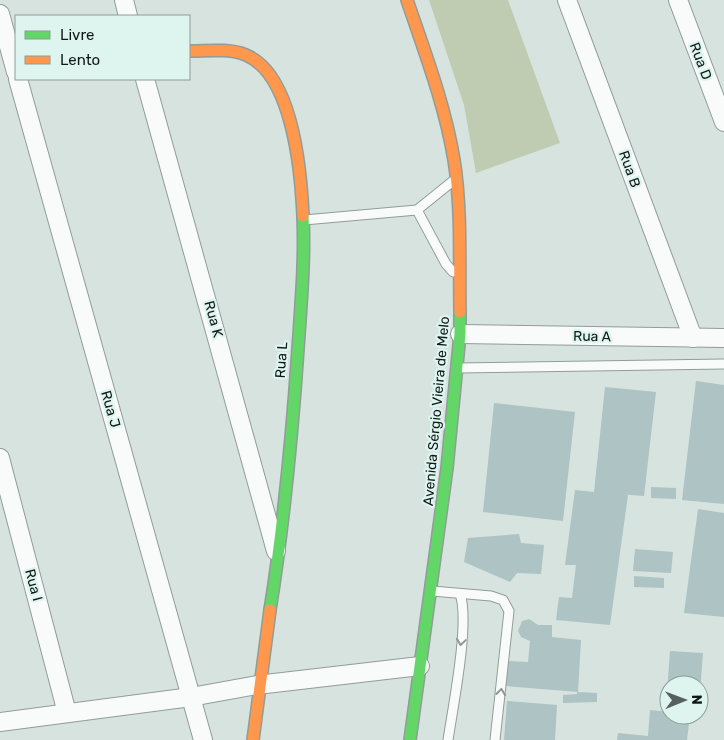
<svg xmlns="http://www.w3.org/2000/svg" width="724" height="740" font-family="Rubik,sans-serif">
	<rect width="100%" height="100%" fill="#d6e3df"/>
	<polygon fill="#bfccb2" points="429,0 508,0 560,143 476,173 464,105"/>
	<g fill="#adc3c4">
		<polygon points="696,381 724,385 724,504 682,500"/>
		<polygon points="605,387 656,392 644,496 617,494 628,495 610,625 556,620 559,597 572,598 576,565 565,565 575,490 594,492"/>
		<polygon points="494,403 575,412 563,521 483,512"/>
		<polygon points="651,487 676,488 676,499 651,498"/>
		<polygon points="698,509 724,513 724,617 684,613"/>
		<polygon points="519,534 521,543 544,545 541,574 517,573 510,582 464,562 468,538"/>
		<polygon points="635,549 673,552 671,573 633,571"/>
		<polygon points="634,576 664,578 664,588 634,587"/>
		<polygon points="529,619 538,625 552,625 552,637 581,640 578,692 506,686 507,661 528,662 530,641 521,637 518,631 522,621"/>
		<polygon points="670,651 703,653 700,693 699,685 669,685 669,692 667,692"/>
		<polygon points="577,692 597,693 597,702 563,703 563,695 577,694"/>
		<polygon points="507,701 557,705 555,740 504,740"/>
		<polygon points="650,710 669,712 669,715 690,715 687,740 617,740 618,733 648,736"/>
	</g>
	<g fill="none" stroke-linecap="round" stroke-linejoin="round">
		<defs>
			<g id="lane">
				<polyline points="417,210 446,264 453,272"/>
				<polyline points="304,220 417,210 453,181"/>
				<polyline points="457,368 724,364"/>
				<polyline points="432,591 491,596 503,600 509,611 495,740"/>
				<path d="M 448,740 C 453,706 470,622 460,594"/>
			</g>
			<g id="street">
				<polyline points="124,0 128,16"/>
				<polyline points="567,0 693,338"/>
				<polyline points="678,0 724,122"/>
				<polyline points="0,14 16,72"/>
				<polyline points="18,79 203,740"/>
				<polyline points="145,79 276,551"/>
				<polyline points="460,334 724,338"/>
				<polyline points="0,458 67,713"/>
				<polyline points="0,722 191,697 257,685 420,666"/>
			</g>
			<g id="fast">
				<path d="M 270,610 C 284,523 292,437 298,349 C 301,304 305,260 303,216"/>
				<polyline points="410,740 447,468 460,334 460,312"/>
			</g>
			<g id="slow">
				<path d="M 407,0 C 425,53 445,105 454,160 C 462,210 459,262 460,312"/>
				<path d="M 189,51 C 207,51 229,48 246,55 C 293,75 301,172 303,216"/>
				<polyline points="253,740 270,610"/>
			</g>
		</defs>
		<use href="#lane" stroke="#929c99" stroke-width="11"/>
		<use href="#street" stroke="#929c99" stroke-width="20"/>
		<use href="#fast" stroke="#929c99" stroke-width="14"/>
		<use href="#slow" stroke="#929c99" stroke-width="14"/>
		<use href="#lane" stroke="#f9fbfa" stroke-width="9"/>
		<use href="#street" stroke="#f9fbfa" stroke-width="18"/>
		<use href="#fast" stroke="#63d668" stroke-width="11"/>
		<use href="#slow" stroke="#ff974d" stroke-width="11"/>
	</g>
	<defs><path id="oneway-chevron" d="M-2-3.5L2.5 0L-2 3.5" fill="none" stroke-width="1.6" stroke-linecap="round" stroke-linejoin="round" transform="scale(1.25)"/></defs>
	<g stroke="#919594">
		<use href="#oneway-chevron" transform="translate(461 642) rotate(98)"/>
		<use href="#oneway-chevron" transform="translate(501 692) rotate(-83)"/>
	</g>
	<g text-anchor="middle" stroke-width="4.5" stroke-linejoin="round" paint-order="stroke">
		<g font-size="14" fill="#111917" stroke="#def5ef">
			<text transform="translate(701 61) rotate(69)" y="5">Rua D</text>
			<text transform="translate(630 169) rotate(70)" y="5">Rua B</text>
			<text transform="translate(214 319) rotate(75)" y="5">Rua K</text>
			<text transform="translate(592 336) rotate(1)" y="5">Rua A</text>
			<text transform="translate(281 360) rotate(-86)" y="5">Rua L</text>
			<text transform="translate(111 409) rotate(74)" y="5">Rua J</text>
			<text transform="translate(436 411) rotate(-85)" y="5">Avenida Sérgio Vieira de Melo</text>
			<text transform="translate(34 585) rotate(75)" y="5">Rua I</text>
		</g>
	</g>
	<rect x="15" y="15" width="175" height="65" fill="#def5ef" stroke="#8c9d99"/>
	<rect x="25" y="31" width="25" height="8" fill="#63d668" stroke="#8c9d99"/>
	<text x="60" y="40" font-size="15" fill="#111917">Livre</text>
	<rect x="25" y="56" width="25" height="8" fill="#ff974d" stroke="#8c9d99"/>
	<text x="60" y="65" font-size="15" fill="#111917">Lento</text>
	<g transform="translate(684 700) rotate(89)"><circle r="24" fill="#def5ef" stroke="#8c9d99"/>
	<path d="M0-4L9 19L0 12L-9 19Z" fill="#56605d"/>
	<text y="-8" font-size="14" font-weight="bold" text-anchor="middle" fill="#111917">N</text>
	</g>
</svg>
